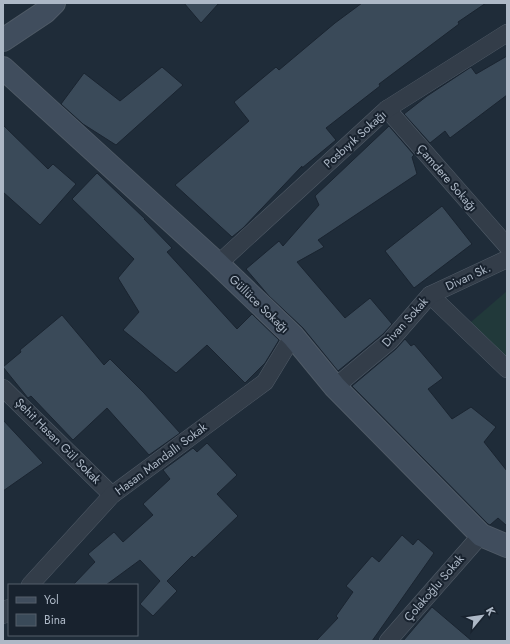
<svg xmlns="http://www.w3.org/2000/svg" width="510" height="644" font-family="Jost,sans-serif">
	<rect width="100%" height="100%" fill="#1f2c39"/>
	<polygon fill="#21393a" points="507,291 507,358 471,322"/>
	<g fill="#3a4a59" stroke="#1a2430">
		<polygon points="184,3 219,3 201,23"/>
		<polygon points="362,3 486,3 458,22 459,24 379,84 380,86 326,128 336,140 302,168 302,166 243,228 232,237 175,185 249,121 234,102 276,67 279,70 335,23"/>
		<polygon points="507,56 507,95 450,138 445,131 430,143 404,114 427,96 471,67 476,74"/>
		<polygon points="162,67 183,85 116,145 83,124 61,104 84,73 120,101"/>
		<polygon points="3,125 48,169 53,164 76,184 40,225 3,192"/>
		<polygon points="389,126 414,155 412,157 417,174 318,240 324,247 297,262 345,318 370,298 392,324 383,334 338,371 303,328 269,296 246,269 279,241 283,246 319,205 315,196"/>
		<polygon points="97,173 145,219 144,219 172,248 167,252 237,329 252,314 279,340 265,363 245,383 207,345 176,373 123,330 139,312 118,278 134,259 72,199"/>
		<polygon points="442,206 472,244 414,288 385,251"/>
		<polygon points="62,315 104,365 110,359 144,393 180,433 149,455 107,408 73,440 31,396 28,398 3,367 21,352 20,350"/>
		<polygon points="405,339 411,346 414,344 443,378 428,389 452,419 471,407 496,427 484,442 507,471 507,526 498,518 490,525 488,524 352,386 396,349"/>
		<polygon points="3,420 43,463 3,491"/>
		<polygon points="207,443 237,475 217,494 238,516 194,558 192,556 167,581 177,591 153,616 140,604 160,581 140,560 106,585 73,585 95,562 88,554 114,532 123,542 153,515 143,504 170,479 163,470 193,448 197,452"/>
		<polygon points="402,535 413,545 418,539 434,553 372,641 316,641 338,618 336,616 353,592 346,586 372,556 379,562"/>
		<polygon points="432,607 472,641 403,641"/>
	</g>
	<g fill="none" stroke-linecap="round" stroke-linejoin="round">
		<defs>
			<g id="street">
				<polyline points="387,109 507,246"/>
				<polyline points="218,264 387,109 507,33"/>
				<polyline points="430,295 507,369"/>
				<polyline points="335,387 390,341 430,295 507,259"/>
				<polyline points="3,388 112,495"/>
				<polyline points="30,585 112,495 265,382 293,336"/>
				<polyline points="3,615 9,608"/>
				<polyline points="388,641 481,535"/>
			</g>
			<g id="secondary">
				<polyline points="3,40 45,12 54,3"/>
				<polyline points="3,68 218,264 293,336 335,387 481,535 507,546"/>
			</g>
		</defs>
		<use href="#street" stroke="#505b67" stroke-width="18"/>
		<use href="#secondary" stroke="#505b67" stroke-width="24"/>
		<use href="#street" stroke="#333d49" stroke-width="17"/>
		<use href="#secondary" stroke="#404d5d" stroke-width="22"/>
	</g>
	<g text-anchor="middle" stroke-width="4" stroke-linejoin="round" paint-order="stroke">
		<g font-size="12" fill="#adb8c6" stroke="#18222e">
			<text transform="translate(355 139) rotate(-42)" y="4">Posbıyık Sokağı</text>
			<text transform="translate(447 178) rotate(49)" y="4">Çamdere Sokağı</text>
			<text transform="translate(468 277) rotate(-25)" y="4">Divan Sk.</text>
			<text transform="translate(259 304) rotate(44)" y="4">Güllüce Sokağı</text>
			<text transform="translate(405 322) rotate(-48)" y="4">Divan Sokak</text>
			<text transform="translate(58 441) rotate(45)" y="4">Şehit Hasan Gül Sokak</text>
			<text transform="translate(161 459) rotate(-37)" y="4">Hasan Mandallı Sokak</text>
			<text transform="translate(434 588) rotate(-49)" y="4">Çolakoğlu Sokak</text>
		</g>
	</g>
	<rect width="510" height="644" fill="none" stroke="#adb8c6" stroke-width="8"/>
	<rect x="8" y="584" width="130" height="52" fill="#18222e" stroke="#545e6b"/>
	<rect x="16" y="597" width="20" height="6" fill="#404d5d" stroke="#545e6b"/>
	<text x="44" y="604" font-size="12" fill="#adb8c6">Yol</text>
	<rect x="16" y="614" width="20" height="12" fill="#3a4a59" stroke="#545e6b"/>
	<text x="44" y="624" font-size="12" fill="#adb8c6">Bina</text>
	<g transform="translate(482 616) rotate(61)" stroke="#18222e" stroke-width="3" paint-order="stroke">
	<path d="M0-3L7 15L0 10L-7 15Z" fill="#adb8c6"/>
	<text y="-6" font-size="11" font-weight="bold" text-anchor="middle" fill="#adb8c6">K</text>
	</g>
</svg>
